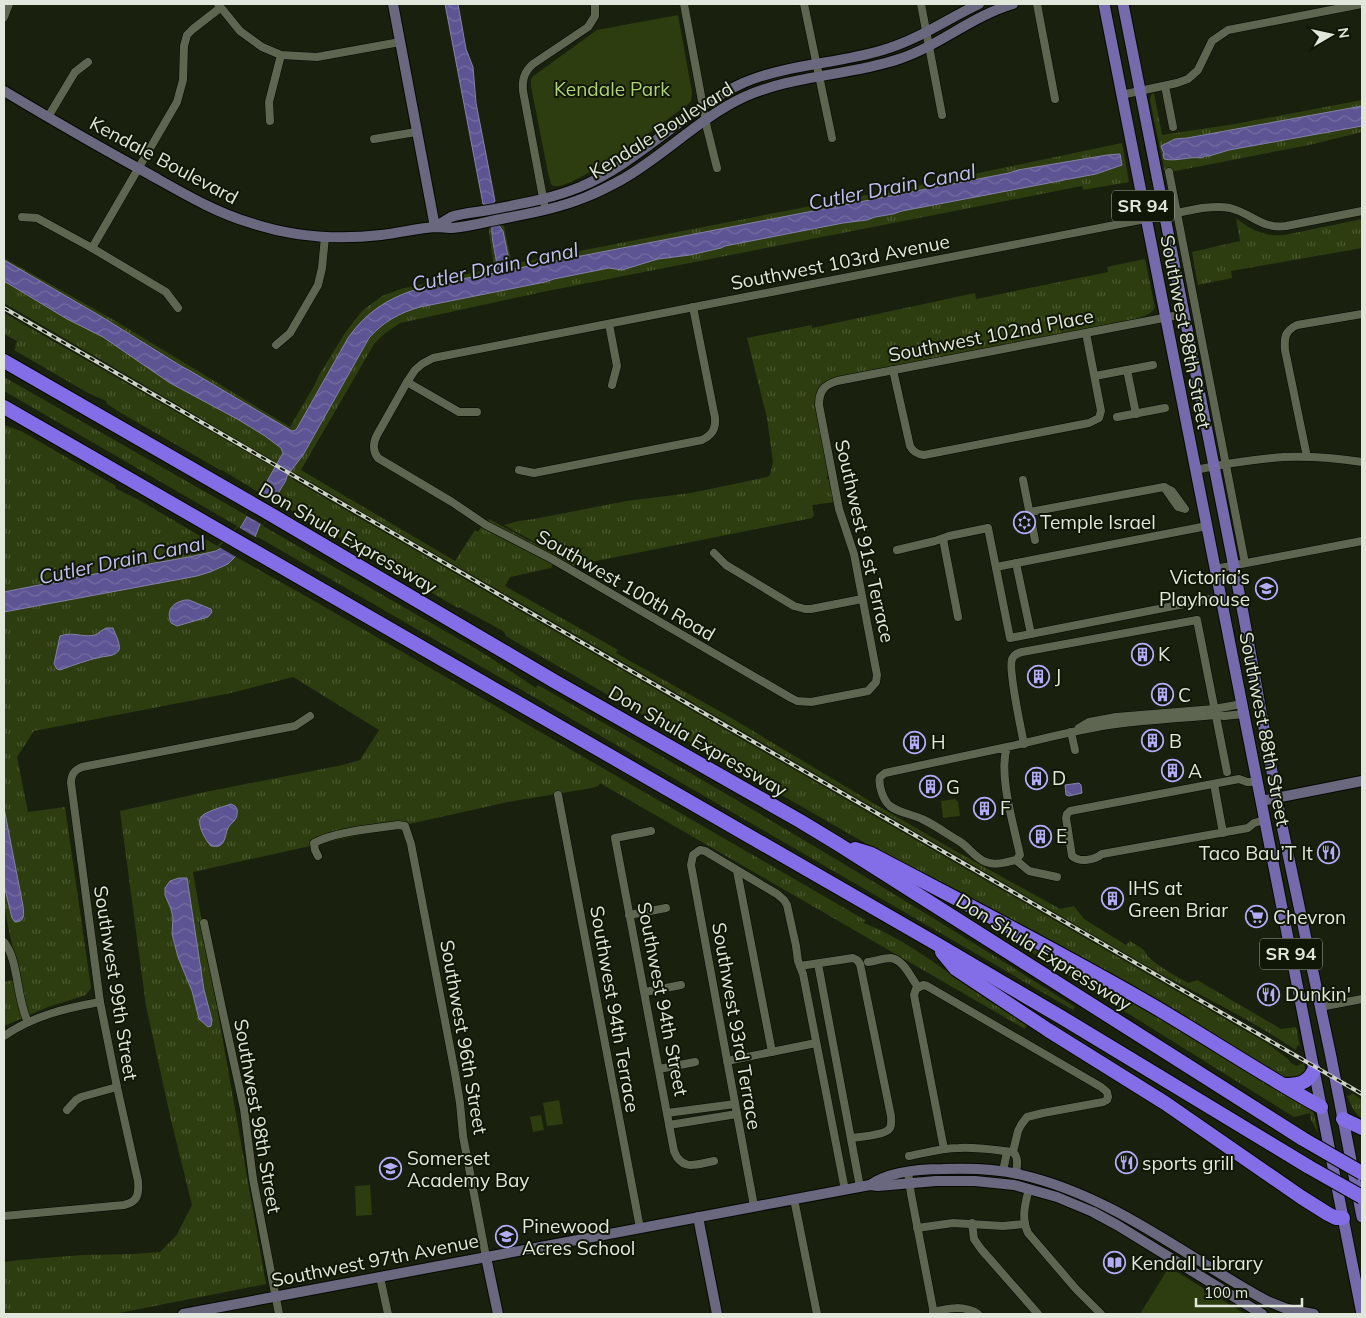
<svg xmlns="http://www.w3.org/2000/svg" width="1366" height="1318" font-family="Mulish,sans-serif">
	<defs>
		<pattern id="grass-tufts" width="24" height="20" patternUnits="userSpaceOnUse" patternTransform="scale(1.25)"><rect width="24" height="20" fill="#2e3d0f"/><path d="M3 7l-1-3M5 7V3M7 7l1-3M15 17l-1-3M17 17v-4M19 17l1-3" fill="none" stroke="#4c5931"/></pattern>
		<pattern id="water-waves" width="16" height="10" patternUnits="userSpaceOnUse" patternTransform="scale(1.25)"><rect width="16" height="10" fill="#5d5593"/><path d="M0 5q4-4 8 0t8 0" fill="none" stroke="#746da2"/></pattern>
	</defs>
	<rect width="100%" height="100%" fill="#19200e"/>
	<g fill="url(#grass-tufts)">
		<polygon points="1154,93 1162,135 1235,124 1362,100 1362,106 1172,141 1165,143 1163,150 1164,154 1209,156 1229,150 1362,126 1362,132 1309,145 1165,173 1150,100 1151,95"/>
		<path d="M 1122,143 L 1129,182 L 1083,190 L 1082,186 L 542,292 L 400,323 L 384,334 L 374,344 L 301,470 L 455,561 L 475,530 L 478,532 L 482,526 L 553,564 L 551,568 L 510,577 L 505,586 L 618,650 L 616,653 L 728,716 L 873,803 L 959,853 L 1060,909 L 1074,906 L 1084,919 L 1126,945 L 1130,941 L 1144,950 C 1148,962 1177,976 1188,983 L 1197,980 L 1281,1029 L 1296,1027 L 1300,1047 L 1298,1045 L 1297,1046 L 1296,1050 C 1253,1021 1206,998 1161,974 L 502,592 L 353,507 L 346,502 L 295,473 L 292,479 L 1268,1044 L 1288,1059 L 1291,1063 L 1296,1066 L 1304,1063 L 1306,1075 L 1291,1082 L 912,870 L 509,638 L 505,635 L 505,634 L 503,631 L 459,607 L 458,608 L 393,570 L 394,567 L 378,560 L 277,502 L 263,526 L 483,653 L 536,688 L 538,685 C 719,789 899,894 1075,1007 L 1073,1010 L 258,537 L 238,558 L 316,602 L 865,920 L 864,923 C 900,937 932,961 963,983 C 984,998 1006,1011 1027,1025 L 1025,1029 L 600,783 L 598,786 L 592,788 L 508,802 L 193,872 L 266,1284 L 114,1314 L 4,1314 L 4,1262 L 19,1260 L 83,1255 L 132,1254 L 160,1252 L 176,1236 L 192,1205 L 171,1120 L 146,1006 L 120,811 L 210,791 L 343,765 L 360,760 L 379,730 L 293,677 L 231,693 L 34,731 L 17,757 L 28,812 L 65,807 L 91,988 L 86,995 L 48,1007 L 4,1026 L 4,982 L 19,979 L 4,906 L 4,425 L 21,431 L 116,486 L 115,488 L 139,500 L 217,546 L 237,527 L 237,526 L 4,391 L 4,377 L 244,514 L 245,514 L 258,492 L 222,470 L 220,470 L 121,413 L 107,404 L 106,401 L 88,393 L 14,350 L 16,347 L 15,346 L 17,341 L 4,334 L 4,313 L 271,466 L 274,461 L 4,303 L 4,281 L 67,319 L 103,337 L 170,383 L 239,420 L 265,436 L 281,448 L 283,452 L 282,455 L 239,530 L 219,550 L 204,554 L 228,564 L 255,537 L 260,525 L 286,480 L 287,476 L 303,455 L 369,338 C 383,322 399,313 420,307 L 545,282 L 554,279 L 609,268 L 622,270 L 658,259 L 690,255 L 721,248 L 725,246 L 843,223 L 867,220 L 874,217 L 893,214 L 902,211 L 1023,187 L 1051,183 L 1059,181 L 1066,181 L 1077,177 L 1096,174 L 1122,165 L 1120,154 L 1107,155 L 1018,170 L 1009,173 L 514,269 C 505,263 507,236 498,224 L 504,226 L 512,264 L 940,181 Z"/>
		<path d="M 1236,218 C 1250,230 1266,237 1285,235 L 1362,219 L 1362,248 L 1231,271 L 1232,278 L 1198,285 L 1192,252 L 1240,241 Z"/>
		<polygon points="492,225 491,235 497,270 496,273 411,290 357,327 340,352 296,430 292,431 192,372 181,366 102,317 4,260 4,258 112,319 290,427 314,386 319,375 345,333 362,311 382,296 401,289 494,268 489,233 489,228"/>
		<path d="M 1145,259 L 1155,308 C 1150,317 1131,320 1121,322 L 833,379 C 819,383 815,391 816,405 L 830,476 L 827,476 L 827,479 L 830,479 L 835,502 L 812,505 L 814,515 L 812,518 L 576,565 L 504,525 L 519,521 L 534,519 L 626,501 L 691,493 L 767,477 L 770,475 L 773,462 L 767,418 L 747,338 L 812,325 L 812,328 L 975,293 L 976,299 L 1108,272 L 1107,267 Z"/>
		<polygon points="489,519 575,565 572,568 488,523"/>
		<polygon points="945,897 980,913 1312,1106 1318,1133 1311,1120 1310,1113 1294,1117 1129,1014"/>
		<path d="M 1352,1093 L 1362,1100 L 1362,1119 C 1353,1112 1352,1106 1347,1096 L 1351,1095 Z"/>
	</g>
	<g fill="#2e3d0f">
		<path d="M 678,15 L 692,92 L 691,101 L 687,105 C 668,119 574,190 555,186 C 553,186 552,185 551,184 L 548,173 L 531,86 L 531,80 L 532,77 L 597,30 Z"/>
		<polygon points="955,799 958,802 960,816 943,818 941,801"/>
		<polygon points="559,1100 563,1124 547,1126 543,1103"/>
		<polygon points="541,1115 544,1130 533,1132 530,1117"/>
		<polygon points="370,1185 372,1215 356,1216 355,1186"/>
		<polygon points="1169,1267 1245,1314 1140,1314"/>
	</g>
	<g fill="url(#water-waves)" stroke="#8581a9">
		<polygon points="445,4 458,4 466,49 473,67 476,103 495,201 492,205 487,206 483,204"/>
		<path d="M 1362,106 L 1362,126 L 1229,150 L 1209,156 L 1205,156 L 1201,158 C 1189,156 1177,162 1164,159 L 1163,154 L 1164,154 L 1161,146 L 1175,139 L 1187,138 Z"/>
		<path d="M 1120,154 L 1122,165 L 1096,174 L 902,211 L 893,214 L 875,217 L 867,220 L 843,223 L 725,246 L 721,248 L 690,255 L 658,259 L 622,270 L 609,268 L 554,279 L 545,282 L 420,307 C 399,313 383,322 369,338 L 303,455 L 287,476 L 286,480 L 260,524 L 255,537 L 228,564 L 210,572 L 197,576 L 4,612 L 4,592 L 120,569 L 189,557 L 216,551 L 221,548 L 239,530 L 245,520 L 283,453 L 281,448 L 265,436 L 239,420 L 170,383 L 103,337 L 67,319 L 4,281 L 4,260 L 102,317 L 181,366 L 192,372 L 292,431 L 296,430 L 348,338 C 384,286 438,284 496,273 C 499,260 490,241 492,225 L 498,224 L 503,231 L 510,265 L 514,269 L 1009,173 L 1018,170 L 1107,155 Z"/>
		<path d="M 185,600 L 189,600 L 211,609 L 212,612 L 208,617 L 177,626 L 171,623 C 166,610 172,603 185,600 Z"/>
		<path d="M 106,628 L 113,628 C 115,634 121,644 119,650 C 116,656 107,656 101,657 C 87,660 74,665 60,670 L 57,669 L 54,664 L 60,636 C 72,631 83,638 95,635 C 98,634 102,630 106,628 Z"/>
		<polygon points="1079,783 1081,785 1082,793 1069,796 1066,795 1065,785"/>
		<path d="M 231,804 L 235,806 C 237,809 238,810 237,814 C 237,820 231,823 228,828 C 225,834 226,843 219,846 C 217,847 213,846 211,846 C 206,841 196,824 201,817 C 204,812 225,806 231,804 Z"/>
		<path d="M 4,808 L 23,906 C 24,914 25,922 15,922 L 12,918 L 4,885 Z"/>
		<polygon points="179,878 187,878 204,990 212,1020 211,1026 208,1027 199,1019 192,991 178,957 172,934 173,918 171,909 165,895 165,888 170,881"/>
	</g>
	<g fill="#19200e">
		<polygon points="259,492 276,502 263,525 245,515"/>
		<polygon points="238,527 257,538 238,558 219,547"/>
	</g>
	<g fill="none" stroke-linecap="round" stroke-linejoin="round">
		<defs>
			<g id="street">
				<polyline points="218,4 240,31 262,47 281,55 317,57 400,42"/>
				<polyline points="684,4 707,128 717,168"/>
				<polyline points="804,4 832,138"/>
				<polyline points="921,4 942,115"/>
				<polyline points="1037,4 1055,99"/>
				<polyline points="4,17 9,4"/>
				<polyline points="1165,86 1173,127"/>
				<polyline points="1121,95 1177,83 1188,79 1198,70 1212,41 1228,30 1362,4"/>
				<polyline points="48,117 75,72 88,62"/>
				<polyline points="270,121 269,102 281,55"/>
				<polyline points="374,139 416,132"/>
				<polyline points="1169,172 1245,563"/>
				<path d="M 544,203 L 523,91 C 522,80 524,72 533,64 L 588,27 L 595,16 L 595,4"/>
				<polyline points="22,217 37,218 92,248 166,292 178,308"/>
				<polyline points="92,248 177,102 183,80 184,46 187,35 193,29 220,8"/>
				<path d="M 1184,314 L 837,381 C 824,385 819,391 819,405 L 839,509 L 854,554 L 877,675 L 876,682 L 868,691 L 811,702 L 797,701 L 791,698 L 552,559 L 486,525 L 452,502 L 378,458 C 372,450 373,443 377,435 L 407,382 L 415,370 L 422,364 L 433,358 L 1202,208 C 1211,207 1221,206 1230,208 C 1253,214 1261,229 1286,226 L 1362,211"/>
				<polyline points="609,324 617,366 612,385"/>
				<polyline points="276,345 290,333 318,285 322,268 325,237"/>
				<path d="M 893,370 L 910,446 C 913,452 917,454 924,455 L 1089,423 L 1099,418 L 1101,411 L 1086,333"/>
				<polyline points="1127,370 1136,414"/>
				<polyline points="1095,376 1153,365"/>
				<polyline points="407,382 459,412 477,412"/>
				<polyline points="1117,417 1165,408"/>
				<path d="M 1307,457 L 1285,350 C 1284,337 1285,331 1297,325 L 1362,314"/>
				<path d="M 519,470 L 534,473 L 702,440 C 712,435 716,429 715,418 L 693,307"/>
				<path d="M 1195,470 C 1224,464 1254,459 1284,457 C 1310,456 1336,458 1362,462"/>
				<polyline points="1023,480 1035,540"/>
				<polygon points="1164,487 1172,491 1185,509 1178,507"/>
				<polyline points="1030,512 1164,487"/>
				<polyline points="943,539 958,617"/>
				<polyline points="897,550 935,541 949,536 988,528 1010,638 1220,597"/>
				<polyline points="714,553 726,565 794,606 805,609 811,609 862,599"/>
				<polyline points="1016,563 1031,634"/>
				<polyline points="996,567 1207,526"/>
				<polyline points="1215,569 1362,541"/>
				<polyline points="1079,728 1089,722 1116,717 1214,709 1242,704"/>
				<polyline points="1071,732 1075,750"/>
				<path d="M 1024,744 C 1021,729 1008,669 1012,659 C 1014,654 1018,653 1022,652 L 1197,620 L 1227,772"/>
				<path d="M 1007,747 C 998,775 1014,826 1020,855 L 1016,860 C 1006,862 996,866 986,862 C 975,858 969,847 959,841 C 947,834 935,825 922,819 C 912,814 899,813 890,806 C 883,800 878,785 880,777 L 885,773 L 1007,747 C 1043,739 1079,729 1116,724 C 1149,720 1183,718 1216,715 L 1224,716 L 1244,714"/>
				<path d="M 1257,782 L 1247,782 L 1239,779 L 1070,811 L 1067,814 L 1066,818 L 1072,856 C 1080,863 1094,860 1102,854 L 1248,828 L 1254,823 L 1265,820"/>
				<polyline points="1214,784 1223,833"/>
				<polyline points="558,795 640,1228"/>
				<path d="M 651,831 L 615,838 L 674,1151 C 682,1172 697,1164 714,1161"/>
				<path d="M 318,856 L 315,850 L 314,843 C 337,831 373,829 398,825 L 405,826 L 411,844 L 455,1073 L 460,1103 L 463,1136 L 486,1257"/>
				<polyline points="1016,860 1029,871 1057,877"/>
				<polyline points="737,871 772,1052"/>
				<polyline points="629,915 666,908"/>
				<polyline points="204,923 223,1013 244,1109 253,1179 279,1314"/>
				<path d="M 4,942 C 19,960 16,999 28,1022"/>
				<path d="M 868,962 C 875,961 884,958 891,958 C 904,960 911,978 918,987"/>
				<polyline points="818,964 860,1187"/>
				<path d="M 800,966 L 853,958 L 857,960 L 860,964 L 891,1116 C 891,1120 892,1124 890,1128 C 886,1135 860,1137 852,1138"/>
				<polyline points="645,992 681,985"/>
				<polyline points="1320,1007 1362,999"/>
				<path d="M 4,1036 C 33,1016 66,1008 100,1002"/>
				<polyline points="727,1061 816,1043"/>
				<polyline points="659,1069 695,1062"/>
				<polyline points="67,1110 76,1100 81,1097 117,1087"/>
				<polyline points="667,1113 735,1104"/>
				<polyline points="669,1125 737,1114"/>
				<path d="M 944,1149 L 914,995 L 916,989 L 923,985 L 927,986 L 1101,1087 L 1107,1092 L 1108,1097 L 1107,1100 L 1103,1102 L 1043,1113 L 1027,1117 L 1021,1125 L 1018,1131 L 1013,1152 C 1019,1158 1017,1166 1016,1173"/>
				<path d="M 909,1156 C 925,1153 942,1148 959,1148 C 977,1147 995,1150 1013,1152"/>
				<polyline points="1003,1171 1007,1152"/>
				<polyline points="908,1172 911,1194 934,1314"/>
				<path d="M 1029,1189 C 1025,1204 1021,1218 1028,1233 L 1076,1289 L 1101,1314"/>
				<polyline points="794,1199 817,1314"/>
				<polyline points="754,1206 691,865 693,855 700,850 705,851 777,894 784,900 787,905 796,946 798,961 803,974 845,1190"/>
				<path d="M 4,1216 L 124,1205 C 138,1202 139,1194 138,1181 L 117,1087 L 100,1002 L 71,783 C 71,775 74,770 82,767 L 295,726 L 310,716"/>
				<polyline points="972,1223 974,1239 981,1249 1038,1314"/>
				<polyline points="917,1228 953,1223 1003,1226 1025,1224"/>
				<polyline points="380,1277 388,1314"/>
				<path d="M 933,1312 C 949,1308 964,1305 978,1314"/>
			</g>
			<g id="secondary">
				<polyline points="393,4 435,227"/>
				<path d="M 4,91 C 51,119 99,147 147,173 C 181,192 214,212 251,223 C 293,237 338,240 381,235 C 400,233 418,228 436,227 C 441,227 447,228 452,228 C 467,227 482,223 496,220 C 526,214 557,209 586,197 C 598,192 610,186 621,180 C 664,156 699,118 744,97 C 793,75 848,76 899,59 C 939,46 972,16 1013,4"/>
				<path d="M 435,227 C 440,224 446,220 451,217 C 462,213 478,212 489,210 C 520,204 551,199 580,187 C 640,162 684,110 743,83 C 787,64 837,64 883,50 C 918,40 947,19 979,4"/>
				<polyline points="1261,801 1362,781"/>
				<path d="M 870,1185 C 890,1171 919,1169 943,1169 C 969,1168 996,1168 1022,1175 C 1113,1196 1186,1257 1267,1301 L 1287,1309 L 1314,1314"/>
				<polyline points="698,1217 717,1314"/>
				<polyline points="486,1257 498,1314"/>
				<polyline points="183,1314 870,1185 878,1186 936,1181 975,1181 1014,1185 1057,1197 1093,1212 1117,1225 1262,1314"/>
			</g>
			<g id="primary">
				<polyline points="1104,4 1362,1314"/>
				<polyline points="1123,4 1244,618 1281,821 1331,1057 1362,1217"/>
			</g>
			<g id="highway">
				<polyline points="4,361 270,514 554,681 800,821 838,844 1303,1139"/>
				<polyline points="4,407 935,943 1061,1017 1309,1167"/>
				<path d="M 855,849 L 871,854 C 966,904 1062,953 1155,1007 C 1211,1040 1265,1076 1321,1107"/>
				<polyline points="942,952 956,969 1048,1030 1165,1103 1301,1197 1328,1214 1336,1218 1343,1218"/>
				<path d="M 1284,1085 C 1297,1085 1308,1084 1314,1070"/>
				<polyline points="1343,1119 1362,1128"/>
			</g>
		</defs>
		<use href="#street" stroke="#050900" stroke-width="9"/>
		<use href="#secondary" stroke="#050900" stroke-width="12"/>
		<use href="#primary" stroke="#050900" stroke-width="13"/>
		<use href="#highway" stroke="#050900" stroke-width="16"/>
		<use href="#street" stroke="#5e6652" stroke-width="8"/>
		<use href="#secondary" stroke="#69687f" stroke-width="10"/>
		<use href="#primary" stroke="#756bac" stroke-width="11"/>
		<use href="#highway" stroke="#846ee8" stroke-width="14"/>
		<defs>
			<polyline id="rail" points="4,308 1362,1094"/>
		</defs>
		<use href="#rail" stroke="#ced3c7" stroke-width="4"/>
		<use href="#rail" stroke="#101706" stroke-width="2" stroke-dasharray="5.5" stroke-linecap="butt"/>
		<defs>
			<g id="highway-bridge">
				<polyline points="1303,1139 1362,1173"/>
				<polyline points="1309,1167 1362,1197"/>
			</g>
		</defs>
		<use href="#highway-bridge" stroke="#050900" stroke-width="16" stroke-linecap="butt"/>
		<use href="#highway-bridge" stroke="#846ee8" stroke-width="14"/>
	</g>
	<defs>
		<symbol id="synagogue-ring" viewBox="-11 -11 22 22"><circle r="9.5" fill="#101706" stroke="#b4acf9" stroke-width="1.5"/><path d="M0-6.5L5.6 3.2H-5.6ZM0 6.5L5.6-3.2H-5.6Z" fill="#b4acf9"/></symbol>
		<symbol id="school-ring" viewBox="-11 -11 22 22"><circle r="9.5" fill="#101706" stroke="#b4acf9" stroke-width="1.5"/><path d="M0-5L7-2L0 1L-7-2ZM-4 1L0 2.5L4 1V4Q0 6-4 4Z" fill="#b4acf9"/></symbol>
		<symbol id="building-ring" viewBox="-11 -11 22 22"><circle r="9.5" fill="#101706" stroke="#b4acf9" stroke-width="1.5"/><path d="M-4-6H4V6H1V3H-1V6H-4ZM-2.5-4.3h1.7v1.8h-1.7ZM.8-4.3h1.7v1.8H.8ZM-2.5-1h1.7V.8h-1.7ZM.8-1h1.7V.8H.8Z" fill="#b4acf9"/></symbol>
		<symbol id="restaurant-ring" viewBox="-11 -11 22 22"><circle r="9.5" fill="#101706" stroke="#b4acf9" stroke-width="1.5"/><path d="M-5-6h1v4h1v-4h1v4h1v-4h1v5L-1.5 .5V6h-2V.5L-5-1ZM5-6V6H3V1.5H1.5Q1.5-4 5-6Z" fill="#b4acf9"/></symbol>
		<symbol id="supermarket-ring" viewBox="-11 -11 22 22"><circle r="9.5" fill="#101706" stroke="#b4acf9" stroke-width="1.5"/><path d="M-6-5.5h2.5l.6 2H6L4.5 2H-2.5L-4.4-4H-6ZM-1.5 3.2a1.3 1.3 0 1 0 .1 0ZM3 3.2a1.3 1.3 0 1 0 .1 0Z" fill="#b4acf9"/></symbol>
		<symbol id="library-ring" viewBox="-11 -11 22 22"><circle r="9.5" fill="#101706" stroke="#b4acf9" stroke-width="1.5"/><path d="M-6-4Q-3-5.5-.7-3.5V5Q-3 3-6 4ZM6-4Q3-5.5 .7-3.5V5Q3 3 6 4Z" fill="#b4acf9"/></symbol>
	</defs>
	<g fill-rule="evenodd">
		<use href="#synagogue-ring" x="1012" y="510" width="25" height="25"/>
		<use href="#school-ring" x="1254" y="576" width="25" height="25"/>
		<use href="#building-ring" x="1130" y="642" width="25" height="25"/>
		<use href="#building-ring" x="1026" y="664" width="25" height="25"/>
		<use href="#building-ring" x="1150" y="682" width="25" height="25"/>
		<use href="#building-ring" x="1140" y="728" width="25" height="25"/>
		<use href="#building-ring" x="902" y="730" width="25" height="25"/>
		<use href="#building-ring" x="1160" y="758" width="25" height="25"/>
		<use href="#building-ring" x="1024" y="766" width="25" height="25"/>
		<use href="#building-ring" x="918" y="774" width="25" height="25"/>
		<use href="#building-ring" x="972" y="796" width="25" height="25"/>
		<use href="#building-ring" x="1028" y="824" width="25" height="25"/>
		<use href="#restaurant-ring" x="1316" y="840" width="25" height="25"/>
		<use href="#building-ring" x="1100" y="886" width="25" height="25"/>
		<use href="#supermarket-ring" x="1244" y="904" width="25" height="25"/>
		<use href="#restaurant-ring" x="1256" y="982" width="25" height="25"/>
		<use href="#restaurant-ring" x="1114" y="1150" width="25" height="25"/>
		<use href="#school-ring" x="378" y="1156" width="25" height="25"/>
		<use href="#school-ring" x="494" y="1224" width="25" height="25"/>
		<use href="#library-ring" x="1102" y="1250" width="25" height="25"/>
	</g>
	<g text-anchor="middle" stroke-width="4" stroke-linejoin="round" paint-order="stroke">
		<g fill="#101706" stroke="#a3a99c" stroke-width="1">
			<rect x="1112" y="190.5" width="62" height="31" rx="4"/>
			<rect x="1260" y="938.5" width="62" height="31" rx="4"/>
		</g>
		<g font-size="18" font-weight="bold" fill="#e2e7dc">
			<text x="1143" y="212">SR 94</text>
			<text x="1291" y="960">SR 94</text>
		</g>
		<g font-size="19" fill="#b0d374" stroke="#101706">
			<text x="612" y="96">Kendale Park</text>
		</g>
		<g font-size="19" fill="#e2e7dc" stroke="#101706">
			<text transform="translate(661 130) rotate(-32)" y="7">Kendale Boulevard</text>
			<text transform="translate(164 160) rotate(28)" y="7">Kendale Boulevard</text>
			<text transform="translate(840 262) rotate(-11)" y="7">Southwest 103rd Avenue</text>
			<text transform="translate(1186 332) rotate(79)" y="7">Southwest 88th Street</text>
			<text transform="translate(991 335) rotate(-11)" y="7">Southwest 102nd Place</text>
			<text transform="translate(348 538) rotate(30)" y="7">Don Shula Expressway</text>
			<text transform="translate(865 541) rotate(77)" y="7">Southwest 91st Terrace</text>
			<text transform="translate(626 585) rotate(30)" y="7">Southwest 100th Road</text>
			<text transform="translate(1265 729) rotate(79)" y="7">Southwest 88th Street</text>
			<text transform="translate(698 741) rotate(30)" y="7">Don Shula Expressway</text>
			<text transform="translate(1044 952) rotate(32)" y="7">Don Shula Expressway</text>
			<text transform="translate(116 983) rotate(81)" y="7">Southwest 99th Street</text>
			<text transform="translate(663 999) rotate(79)" y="7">Southwest 94th Street</text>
			<text transform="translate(615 1009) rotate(80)" y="7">Southwest 94th Terrace</text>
			<text transform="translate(737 1026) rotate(80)" y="7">Southwest 93rd Terrace</text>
			<text transform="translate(464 1037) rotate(80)" y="7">Southwest 96th Street</text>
			<text transform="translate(258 1116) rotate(80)" y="7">Southwest 98th Street</text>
			<text transform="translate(375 1260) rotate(-11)" y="7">Southwest 97th Avenue</text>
		</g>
		<g font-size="19" fill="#e2e7dc" stroke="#101706" text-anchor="start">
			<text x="1040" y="529">Temple Israel</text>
			<text x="1250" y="584" text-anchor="end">Victoria’s<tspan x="1250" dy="22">Playhouse</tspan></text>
			<text x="1158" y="661">K</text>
			<text x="1055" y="683">J</text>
			<text x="1178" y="702">C</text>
			<text x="1169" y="748">B</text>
			<text x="931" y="749">H</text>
			<text x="1188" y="778">A</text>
			<text x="1052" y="785">D</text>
			<text x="946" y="794">G</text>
			<text x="1000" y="815">F</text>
			<text x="1056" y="843">E</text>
			<text x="1313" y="860" text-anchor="end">Taco Bau’T It</text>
			<text x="1128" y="895">IHS at<tspan x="1128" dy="22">Green Briar</tspan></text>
			<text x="1273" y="924">Chevron</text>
			<text x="1285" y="1001">Dunkin'</text>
			<text x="407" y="1165">Somerset<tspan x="407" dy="22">Academy Bay</tspan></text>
			<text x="1142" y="1170">sports grill</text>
			<text x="522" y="1233">Pinewood<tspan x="522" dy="22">Acres School</tspan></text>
			<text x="1131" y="1270">Kendall Library</text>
		</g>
		<g font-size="20" font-style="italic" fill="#c2bdf4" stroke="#101706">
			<text transform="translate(892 187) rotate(-11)" y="7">Cutler Drain Canal</text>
			<text transform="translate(495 267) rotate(-12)" y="7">Cutler Drain Canal</text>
			<text transform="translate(122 560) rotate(-12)" y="7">Cutler Drain Canal</text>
		</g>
	</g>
	<rect width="1366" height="1318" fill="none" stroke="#e2e7dc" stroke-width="10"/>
	<g transform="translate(1331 35) rotate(81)" stroke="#101706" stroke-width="4" paint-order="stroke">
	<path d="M0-4L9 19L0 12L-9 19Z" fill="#e2e7dc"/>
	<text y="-8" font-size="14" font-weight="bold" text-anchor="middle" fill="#e2e7dc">N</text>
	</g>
	<path d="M1196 1298v8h106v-8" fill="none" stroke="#e2e7dc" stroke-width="2.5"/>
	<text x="1204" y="1298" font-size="15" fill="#e2e7dc" stroke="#101706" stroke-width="4" paint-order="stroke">100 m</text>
</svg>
